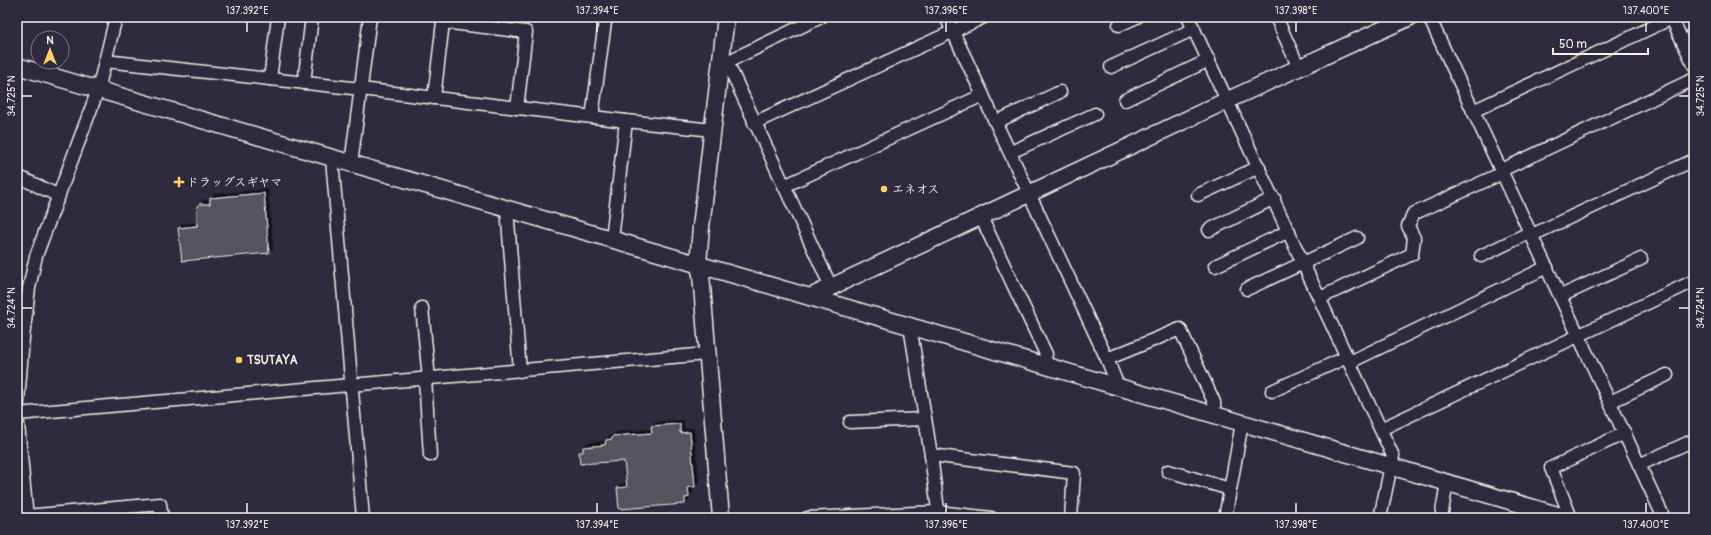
<svg xmlns="http://www.w3.org/2000/svg" width="1711" height="535" font-family="Pangolin,'Klee One',sans-serif">
	<defs>
		<filter id="shadow"><feDropShadow dx="3.5" dy="-3.5" stdDeviation="0" flood-color="#0009"/></filter>
	</defs>
	<rect width="100%" height="100%" fill="#2f2a3d"/>
	<filter id="ink" filterUnits="userSpaceOnUse"><feTurbulence type="fractalNoise" baseFrequency=".025" numOctaves="2"/><feDisplacementMap in="SourceGraphic" scale="8" xChannelSelector="R" yChannelSelector="G"/><feConvolveMatrix kernelMatrix="1 2 1 2 8 2 1 2 1" color-interpolation-filters="sRGB"/></filter>
	<g filter="url(#ink)">
		<g fill="#56525f" stroke="#f4f1e8" filter="url(#shadow)">
			<polygon points="264,193 269,253 182,261 178,228 197,226 197,210 199,204 210,204 210,198"/>
			<polygon points="680,424 680,433 690,432 695,487 688,487 689,497 685,498 685,504 619,509 617,488 627,487 624,461 580,464 579,452 583,452 583,447 605,445 606,440 612,439 613,436 652,433 651,426"/>
		</g>
		<g fill="none" stroke-linecap="round" stroke-linejoin="round">
			<defs>
				<g id="minor">
					<polyline points="946,17 1107,359 1118,386"/>
					<polyline points="1188,17 1393,456 1380,518"/>
					<polyline points="1276,17 1299,68"/>
					<polyline points="1429,17 1664,518"/>
					<polyline points="1671,17 1694,65"/>
					<polyline points="1119,25 1137,17"/>
					<polyline points="721,60 727,62 831,287"/>
					<polyline points="105,61 361,89 626,121 713,130"/>
					<polyline points="727,62 821,17"/>
					<polyline points="1111,67 1194,29"/>
					<polyline points="270,79 278,17"/>
					<polyline points="304,83 312,17"/>
					<polyline points="434,98 443,22 526,32 517,108"/>
					<polyline points="1125,100 1209,60"/>
					<polyline points="1473,111 1672,18"/>
					<polyline points="592,117 605,22"/>
					<polyline points="996,122 1060,92"/>
					<polyline points="754,123 984,17"/>
					<polyline points="1011,152 1095,114"/>
					<polyline points="332,159 363,518"/>
					<polyline points="351,164 370,17"/>
					<polyline points="17,176 59,196"/>
					<polyline points="784,186 983,95"/>
					<polyline points="1198,195 1259,167"/>
					<polyline points="507,209 520,371"/>
					<polyline points="981,217 1046,354 1044,365"/>
					<polyline points="1209,230 1274,198"/>
					<polyline points="1532,235 1694,160"/>
					<polyline points="612,239 626,121"/>
					<polyline points="1481,256 1531,232"/>
					<polyline points="1215,266 1289,231"/>
					<polyline points="1247,289 1357,238"/>
					<polyline points="1561,296 1641,259"/>
					<polyline points="1320,298 1412,254 1414,238 1408,226 1413,214 1496,176 1508,167 1694,79"/>
					<polyline points="422,308 429,379"/>
					<polyline points="910,326 931,455 939,518"/>
					<polyline points="1107,359 1180,329 1214,402 1215,415"/>
					<polyline points="1350,362 1547,267"/>
					<polyline points="425,379 430,455"/>
					<polyline points="1272,391 1347,357"/>
					<polyline points="1610,402 1667,375"/>
					<polyline points="17,414 707,354"/>
					<polyline points="850,422 925,419"/>
					<polyline points="1381,429 1694,281"/>
					<polyline points="931,455 1074,473 1071,518"/>
					<polyline points="1639,465 1694,440"/>
					<polyline points="1168,471 1230,489"/>
					<polyline points="26,516 160,504 162,518"/>
					<polyline points="27,518 17,414 23,338 29,288 36,256 98,90 116,17"/>
					<polyline points="807,518 938,512 991,518"/>
					<polyline points="1225,518 1242,423"/>
					<polyline points="1441,518 1447,482"/>
					<polyline points="1571,518 1551,468 1625,433"/>
				</g>
				<g id="tertiary">
					<polyline points="17,66 1568,518"/>
					<polyline points="810,297 1228,100 1410,17"/>
					<polyline points="721,518 701,274 698,264 701,227 726,17"/>
				</g>
			</defs>
			<use href="#minor" stroke="#f4f1e8" stroke-width="15"/>
			<use href="#tertiary" stroke="#f4f1e8" stroke-width="19"/>
			<use href="#minor" stroke="#2f2a3d" stroke-width="12"/>
			<use href="#tertiary" stroke="#2f2a3d" stroke-width="16"/>
		</g>
	</g>
	<path fill="none" stroke="#f4f1e8" stroke-width="1.5" d="M 247,22 L 247,32M 597,22 L 597,32M 946,22 L 946,32M 1296,22 L 1296,32M 1646,22 L 1646,32M 22,96 L 32,96M 1679,96 L 1689,96M 22,308 L 32,308M 1679,308 L 1689,308M 247,503 L 247,513M 597,503 L 597,513M 946,503 L 946,513M 1296,503 L 1296,513M 1646,503 L 1646,513"/>
	<g fill="#ffd166" stroke="#2f2a3d" stroke-width="1.5">
		<path d="M177 176h4v4h4v4h-4v4h-4v-4h-4v-4h4z"/>
		<circle cx="884" cy="189" r="4"/>
		<circle cx="239" cy="360" r="4"/>
	</g>
	<g text-anchor="middle" stroke-width="3" stroke-linejoin="round" paint-order="stroke">
		<g font-size="12" font-weight="bold" fill="#f4f1e8" stroke="#2f2a3d" text-anchor="start">
			<text x="187" y="186">ドラッグスギヤマ</text>
			<text x="892" y="193">エネオス</text>
			<text x="247" y="364">TSUTAYA</text>
		</g>
	</g>
	<rect width="1711" height="535" fill="none" stroke="#2f2a3d" stroke-width="44"/>
	<g transform="translate(50 50)"><circle r="19" fill="#2f2a3d" stroke="#7e7a81"/>
	<path d="M0-3L7 15L0 10L-7 15Z" fill="#ffd166"/>
	<text y="-6" font-size="11" font-weight="bold" text-anchor="middle" fill="#f4f1e8">N</text>
	</g>
	<path d="M1553 48v6h95v-6" fill="none" stroke="#f4f1e8" stroke-width="2"/>
	<text x="1559" y="48" font-size="12" fill="#f4f1e8" stroke="#2f2a3d" stroke-width="3" paint-order="stroke">50 m</text>
	<rect x="22" y="22" width="1667" height="491" fill="none" stroke="#f4f1e8" stroke-width="1.5"/>
	<g font-size="10" text-anchor="middle" fill="#f4f1e8">
		<text x="247" y="14">137.392°E</text>
		<text x="597" y="14">137.394°E</text>
		<text x="946" y="14">137.396°E</text>
		<text x="1296" y="14">137.398°E</text>
		<text x="1646" y="14">137.400°E</text>
		<text transform="translate(11 96) rotate(-90)" y="4">34.725°N</text>
		<text transform="translate(1700 96) rotate(-90)" y="4">34.725°N</text>
		<text transform="translate(11 308) rotate(-90)" y="4">34.724°N</text>
		<text transform="translate(1700 308) rotate(-90)" y="4">34.724°N</text>
		<text x="247" y="528">137.392°E</text>
		<text x="597" y="528">137.394°E</text>
		<text x="946" y="528">137.396°E</text>
		<text x="1296" y="528">137.398°E</text>
		<text x="1646" y="528">137.400°E</text>
	</g>
</svg>
